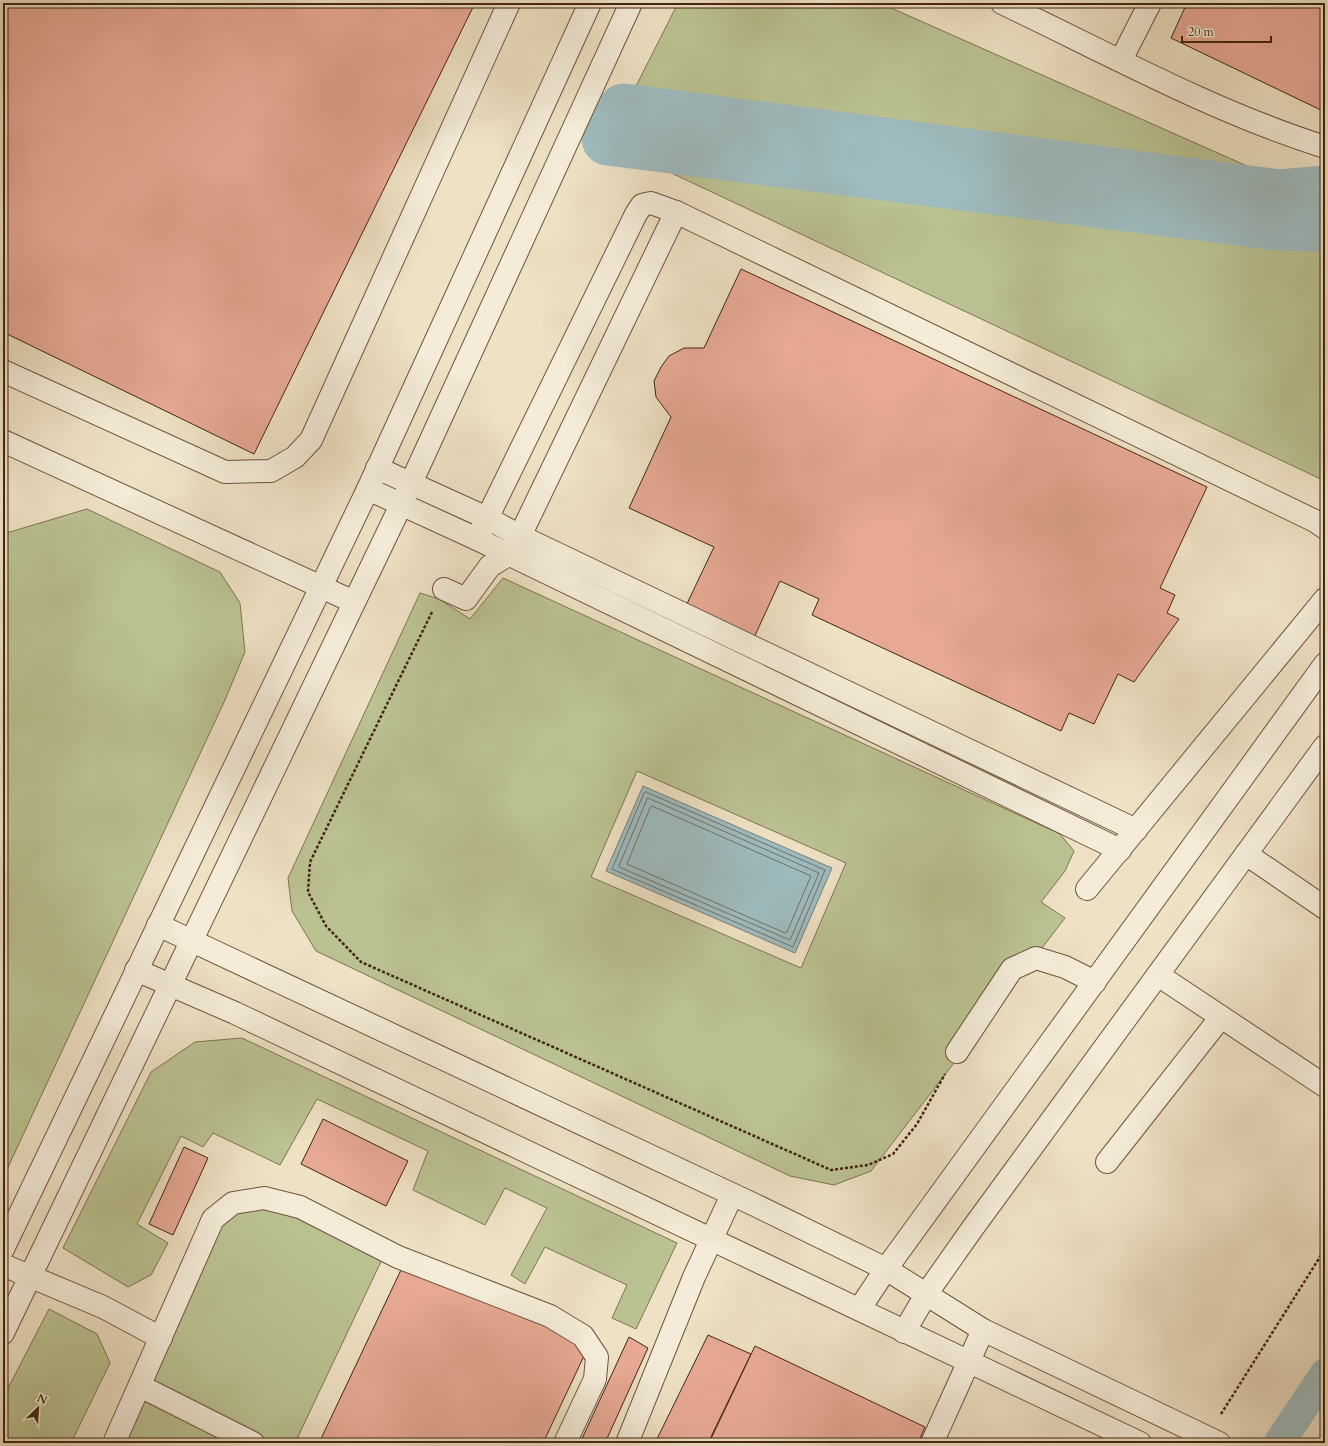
<svg xmlns="http://www.w3.org/2000/svg" width="1328" height="1446" font-family="Cardo,serif">
	<rect width="100%" height="100%" fill="#eee1c4"/>
	<filter id="stains"><feTurbulence type="fractalNoise" baseFrequency=".005" numOctaves="4"/><feColorMatrix values="0 0 0 0 .2 0 0 0 0 .09 0 0 0 0 .02 0 0 0 .5 -.17"/></filter>
	<radialGradient id="worn" r=".72"><stop offset=".6" stop-color="#630" stop-opacity="0"/><stop offset="1" stop-color="#630" stop-opacity=".3"/></radialGradient>
	<g fill="#bbc292" stroke="#7f7450" fill-rule="evenodd">
		<polygon points="678,3 880,3 1265,174 1325,183 1325,195 1288,200 628,102"/>
		<polygon points="612,145 1067,200 1265,222 1325,225 1325,481"/>
		<polygon points="87,509 220,572 240,603 245,652 225,700 3,1178 3,534"/>
		<path d="M 503,578 L 1060,834 L 1074,851 L 1065,871 L 1041,902 L 1065,918 L 871,1171 L 834,1185 L 790,1176 L 316,951 L 292,911 L 288,878 L 420,593 L 439,599 L 470,619 ZM 637,771 L 846,863 L 801,968 L 591,877 Z"/>
		<polygon points="242,1038 677,1243 636,1329 612,1318 627,1285 545,1247 525,1284 511,1275 547,1208 505,1188 485,1225 413,1190 428,1151 317,1099 280,1165 213,1133 203,1147 181,1136 137,1224 168,1243 151,1275 128,1287 63,1248 151,1072 195,1042"/>
		<polygon points="259,1192 386,1251 295,1443 116,1443 235,1198"/>
		<polygon points="49,1309 97,1334 110,1363 71,1443 3,1443 3,1398"/>
	</g>
	<polygon fill="#9ebbbf" stroke="#7a7f79" points="643,786 832,868 795,953 606,871"/>
	<g fill="none" stroke-linecap="round" stroke-linejoin="round">
		<g stroke="#707067" stroke-width="1">
			<polygon points="646,792 825,870 793,947 612,869 644,793"/>
			<polygon points="648,798 819,873 790,940 619,867"/>
			<polygon points="652,806 811,876 787,932 785,933 627,864 650,808"/>
		</g>
		<polyline stroke="#9ebbbf" stroke-width="31" points="1279,1443 1325,1374"/>
		<polyline stroke="#9ebbbf" stroke-width="53" points="1325,192 1280,196 624,110 608,139 1278,224 1325,225"/>
	</g>
	<g fill="#e7a994" stroke="#43250f">
		<polygon points="3,3 475,3 254,454 3,332"/>
		<polygon points="1187,3 1325,3 1325,112 1171,38"/>
		<polygon points="741,269 1207,487 1160,588 1175,595 1167,613 1179,619 1134,682 1118,674 1094,724 1069,713 1061,731 812,615 819,599 780,581 752,642 684,610 714,547 629,508 671,417 656,397 654,381 661,367 669,356 684,348 704,348"/>
		<polygon points="323,1119 408,1161 386,1206 301,1164"/>
		<polygon points="184,1147 208,1158 173,1235 149,1224"/>
		<polygon points="409,1253 592,1339 543,1443 319,1443"/>
		<polygon points="708,1335 751,1354 708,1443 655,1443"/>
		<polygon points="629,1337 648,1348 605,1443 580,1443"/>
		<polygon points="755,1346 925,1427 918,1443 709,1443"/>
	</g>
	<g fill="none" stroke-linecap="round" stroke-linejoin="round">
		<defs>
			<g id="minor">
				<path d="M 1002,3 C 1107,53 1214,112 1325,147"/>
				<polyline points="1121,60 1150,3"/>
				<polyline points="3,371 225,472 271,471 295,457 311,440 509,3"/>
				<polyline points="3,441 354,602"/>
				<polyline points="377,468 487,518 520,536 1136,830"/>
				<polyline points="368,489 477,539 1120,850"/>
				<polyline points="477,539 636,214 642,205 651,203 676,212 1315,521 1325,528"/>
				<polyline points="444,589 466,599 490,566 508,555 520,536 676,212"/>
				<polyline points="1246,854 1325,908"/>
				<polyline points="1087,889 1325,599"/>
				<polyline points="158,925 755,1205 886,1269 983,1330 1219,1443"/>
				<polyline points="136,970 235,1013 1140,1443"/>
				<polyline points="1158,975 1325,1086"/>
				<polyline points="957,1052 1012,969 1036,958 1065,967 1095,982"/>
				<polyline points="1107,1162 1221,1017"/>
				<polyline points="3,1249 368,489 590,3"/>
				<polyline points="3,1265 103,1307 161,1338"/>
				<polyline points="860,1308 886,1269 1325,664"/>
				<polyline points="904,1332 927,1293 972,1229 1325,746"/>
				<polyline points="3,1333 401,505 631,3"/>
				<polyline points="140,1386 253,1443"/>
				<polyline points="114,1443 213,1219 233,1203 264,1198 300,1207 398,1257 550,1316 583,1336 597,1357 595,1379 565,1443"/>
				<polyline points="627,1443 694,1277 732,1195"/>
				<polyline points="932,1443 983,1330"/>
			</g>
		</defs>
		<use href="#minor" stroke="#6e543c" stroke-width="24"/>
		<g stroke="#43250f" stroke-width="2.5" stroke-dasharray="3 2" stroke-linecap="butt">
			<polyline points="432,612 310,862 308,892 326,926 361,962 831,1170 868,1165 893,1154 917,1124 945,1074"/>
			<polyline points="1221,1414 1325,1249"/>
			<polyline points="1323,1443 1325,1441"/>
		</g>
		<use href="#minor" stroke="#f4ecd9" stroke-width="22"/>
	</g>
	<rect width="1328" height="1446" fill="none" stroke="#eee1c4" stroke-width="16"/>
	<rect x="4" y="4" width="1320" height="1438" fill="none" stroke="#43250f" stroke-width="2"/>
	<rect x="8" y="8" width="1312" height="1430" fill="none" stroke="#43250f"/>
	<g transform="translate(38 1408) rotate(25)" stroke="#f4ecd9" stroke-width="3" paint-order="stroke">
	<path d="M0-3L7 15L0 10L-7 15Z" fill="#43250f"/>
	<text y="-6" font-size="11" font-weight="bold" text-anchor="middle" fill="#43250f">N</text>
	</g>
	<path d="M1182 36v6h89v-6" fill="none" stroke="#43250f" stroke-width="2"/>
	<text x="1188" y="36" font-size="12" fill="#43250f" stroke="#f4ecd9" stroke-width="3" paint-order="stroke">20 m</text>
	<rect width="100%" height="100%" filter="url(#stains)"/>
	<rect width="100%" height="100%" fill="url(#worn)"/>
</svg>
